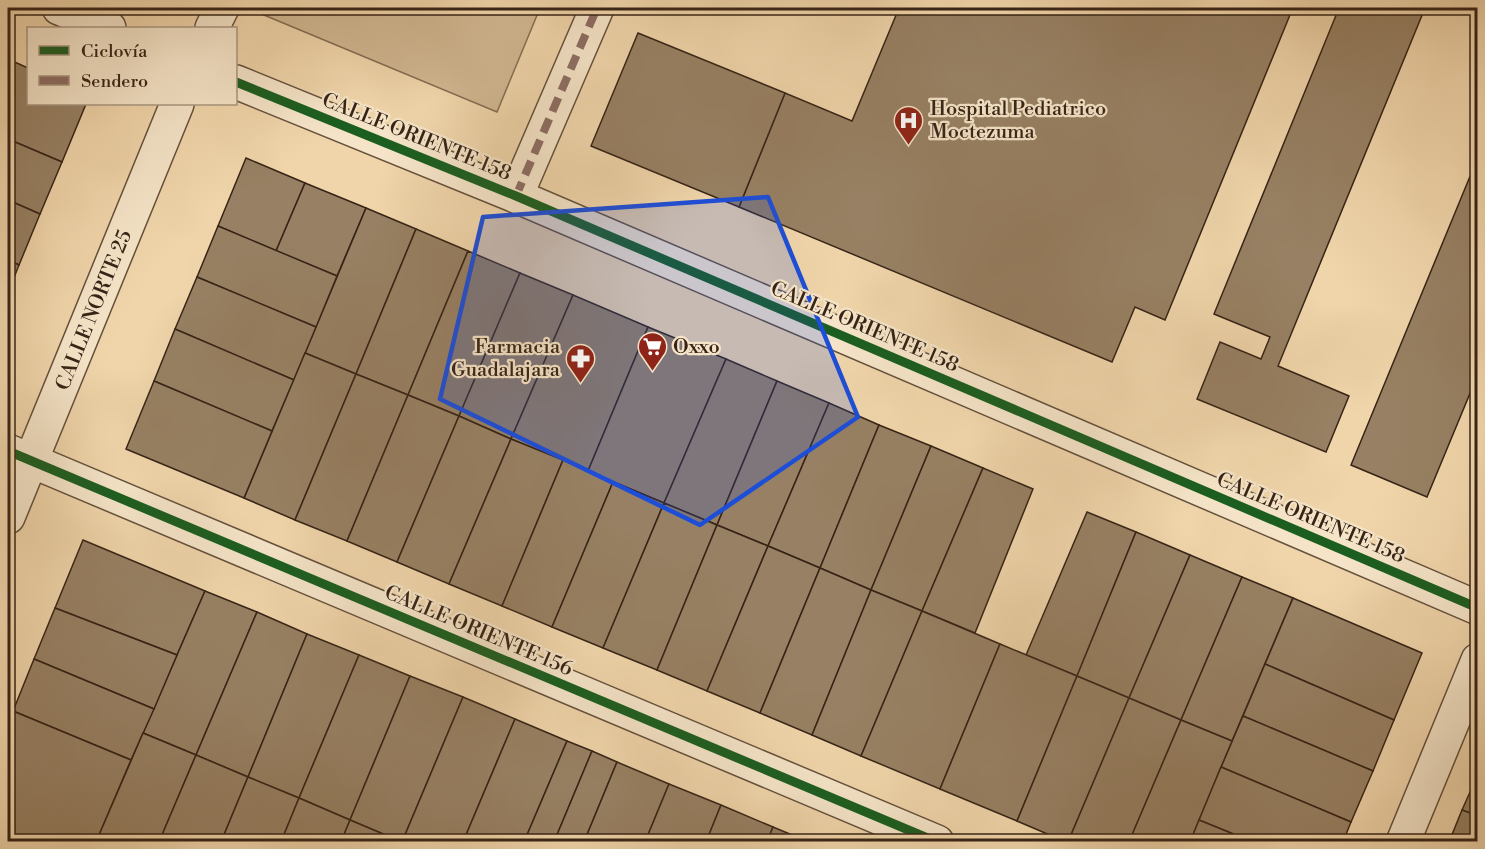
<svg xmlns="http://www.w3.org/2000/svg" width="1485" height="849" font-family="'Libre Bodoni',serif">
	<rect width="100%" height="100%" fill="#f0d5aa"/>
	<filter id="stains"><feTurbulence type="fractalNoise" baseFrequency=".00333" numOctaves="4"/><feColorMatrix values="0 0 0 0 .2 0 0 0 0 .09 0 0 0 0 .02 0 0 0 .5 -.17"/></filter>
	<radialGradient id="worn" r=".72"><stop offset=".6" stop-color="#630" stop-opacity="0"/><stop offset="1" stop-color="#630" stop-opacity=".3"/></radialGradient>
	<polygon fill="#d1b791" stroke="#846e54" stroke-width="1.5" points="247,8 540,8 497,112"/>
	<g fill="#978063" stroke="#372417" stroke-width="1.5">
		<polygon points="899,8 1286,8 1292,10 1165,320 1135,307 1112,362 739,207 785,93 852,121"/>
		<polygon points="1339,8 1425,8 1278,366 1349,396 1326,452 1197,399 1220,342 1261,359 1270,337 1214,314"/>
		<polygon points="638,33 785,93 739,207 591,146"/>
		<polygon points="8,59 28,68 28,104 86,104 62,162 8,139"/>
		<polygon points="8,139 62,162 40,214 8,200"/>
		<polygon points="1478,157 1478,374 1427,497 1351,465"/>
		<polygon points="246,158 305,183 276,251 218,226"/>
		<polygon points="305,183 366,208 337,276 276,251"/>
		<polygon points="8,200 40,214 19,265 8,260"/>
		<polygon points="366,208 416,229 356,374 305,353"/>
		<polygon points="218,226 337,276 316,327 197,277"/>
		<polygon points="416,229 468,251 408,395 356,374"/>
		<polygon points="468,251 520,273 459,416 408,395"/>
		<polygon points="8,260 19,265 8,293"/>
		<polygon points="520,273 573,295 511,439 459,416"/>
		<polygon points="197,277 316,327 294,380 175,329"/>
		<polygon points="573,295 648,327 588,471 511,439"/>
		<polygon points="648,327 726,359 664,503 588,471"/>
		<polygon points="175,329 294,380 272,431 154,381"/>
		<polygon points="305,353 356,374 295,520 244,498"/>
		<polygon points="726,359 777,381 717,525 664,503"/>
		<polygon points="356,374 408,395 347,541 295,520"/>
		<polygon points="154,381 272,431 244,498 126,449"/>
		<polygon points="777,381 829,403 768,546 717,525"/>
		<polygon points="408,395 459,416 397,562 347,541"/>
		<polygon points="829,403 879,425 820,568 768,546"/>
		<polygon points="459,416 511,439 449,584 397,562"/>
		<polygon points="879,425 931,446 871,590 820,568"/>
		<polygon points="511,439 563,460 502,606 449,584"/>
		<polygon points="931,446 983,468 922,611 871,590"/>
		<polygon points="563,460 613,482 552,627 502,606"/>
		<polygon points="983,468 1033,489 975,633 922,611"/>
		<polygon points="613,482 664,503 603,648 552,627"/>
		<polygon points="664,503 717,525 657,670 603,648"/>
		<polygon points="1087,512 1136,532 1077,676 1026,655"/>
		<polygon points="717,525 768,546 707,691 657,670"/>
		<polygon points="1136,532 1190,555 1129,698 1077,676"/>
		<polygon points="83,540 205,591 177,655 55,608"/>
		<polygon points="768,546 820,568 760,713 707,691"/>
		<polygon points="1190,555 1242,577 1181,720 1129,698"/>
		<polygon points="820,568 871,590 812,735 760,713"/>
		<polygon points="1242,577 1293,598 1232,741 1181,720"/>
		<polygon points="871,590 922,611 861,756 812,735"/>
		<polygon points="205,591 257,612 196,755 143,733"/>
		<polygon points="1293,598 1422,653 1394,720 1265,664"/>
		<polygon points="55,608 177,655 154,709 34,659"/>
		<polygon points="922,611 1000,644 940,789 861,756"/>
		<polygon points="257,612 307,634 248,777 196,755"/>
		<polygon points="307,634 359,655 299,798 248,777"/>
		<polygon points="1000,644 1077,676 1017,821 940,789"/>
		<polygon points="359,655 410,676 350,820 299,798"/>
		<polygon points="34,659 154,709 131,760 13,711"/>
		<polygon points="1265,664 1394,720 1373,771 1243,716"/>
		<polygon points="410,676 463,697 402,842 350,820"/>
		<polygon points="1077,676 1129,698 1068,842 1066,842 1017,821"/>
		<polygon points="463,697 515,719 463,842 402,842"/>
		<polygon points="1129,698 1181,720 1129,842 1068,842"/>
		<polygon points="13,711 131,760 96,842 8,842 8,725"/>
		<polygon points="1243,716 1373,771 1351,822 1221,767"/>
		<polygon points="515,719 567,741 524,842 463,842"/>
		<polygon points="1181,720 1232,741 1221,767 1190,842 1129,842"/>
		<polygon points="143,733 196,755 159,842 96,842"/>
		<polygon points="567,741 592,751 554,842 524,842"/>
		<polygon points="592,751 617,762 584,842 554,842"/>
		<polygon points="196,755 248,777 221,842 159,842"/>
		<polygon points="617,762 669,784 645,842 584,842"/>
		<polygon points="1221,767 1351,822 1343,842 1253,842 1199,820"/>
		<polygon points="1478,774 1478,816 1462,810"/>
		<polygon points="248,777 299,798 281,842 221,842"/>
		<polygon points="669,784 721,805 706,842 645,842"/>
		<polygon points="299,798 350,820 341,842 281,842"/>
		<polygon points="721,805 773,827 767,842 706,842"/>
		<polygon points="1462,810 1478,816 1478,842 1449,842"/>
		<polygon points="350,820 402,842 341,842"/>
		<polygon points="1199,820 1253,842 1190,842"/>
		<polygon points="773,827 809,842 767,842"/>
	</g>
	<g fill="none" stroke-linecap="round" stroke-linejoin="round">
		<defs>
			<g id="minor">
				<polyline points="59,8 109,28"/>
				<polyline points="212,28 222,8"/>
				<polyline points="236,82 516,196 1478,608"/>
				<polyline points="516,196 597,8"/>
				<polyline points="8,451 937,842"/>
				<polyline points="8,517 177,104"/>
				<polyline points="1403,842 1478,660"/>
			</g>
		</defs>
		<use href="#minor" stroke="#65503c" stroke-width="36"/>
		<use href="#minor" stroke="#f5e4c8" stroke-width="33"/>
		<polyline stroke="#8d6e63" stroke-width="8" stroke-dasharray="15 8" stroke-linecap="butt" points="516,196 597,8"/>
		<defs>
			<g id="cycleway">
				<polyline points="236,82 516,196 1478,608"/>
				<polyline points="8,451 937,842"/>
			</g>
		</defs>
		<use href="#cycleway" stroke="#f5e4c8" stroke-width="13"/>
		<use href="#cycleway" stroke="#1b5e20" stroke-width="9"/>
	</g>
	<path fill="#1d4ed8" fill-opacity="0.2" stroke="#1d4ed8" stroke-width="4.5" stroke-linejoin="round" d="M 768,197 L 858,417 L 700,525 L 440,399 L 483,217 Z"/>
	<defs>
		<symbol id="hospital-pin" viewBox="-11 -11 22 30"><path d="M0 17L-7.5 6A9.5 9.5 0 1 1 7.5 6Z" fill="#8f2418" stroke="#f5e4c8"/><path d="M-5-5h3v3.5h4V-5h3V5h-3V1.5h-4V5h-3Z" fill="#fff"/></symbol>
		<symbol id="supermarket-pin" viewBox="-11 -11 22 30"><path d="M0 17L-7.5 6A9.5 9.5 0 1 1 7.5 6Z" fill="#8f2418" stroke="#f5e4c8"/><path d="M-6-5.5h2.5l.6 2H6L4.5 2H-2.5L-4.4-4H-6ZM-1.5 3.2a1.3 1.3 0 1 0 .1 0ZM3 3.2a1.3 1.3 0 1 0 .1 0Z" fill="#fff"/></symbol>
		<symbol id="pharmacy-pin" viewBox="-11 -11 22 30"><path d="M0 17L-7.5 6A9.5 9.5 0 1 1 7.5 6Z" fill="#8f2418" stroke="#f5e4c8"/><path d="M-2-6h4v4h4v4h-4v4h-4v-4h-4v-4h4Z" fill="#fff"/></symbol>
	</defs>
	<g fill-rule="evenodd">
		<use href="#hospital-pin" x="892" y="104" width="33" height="45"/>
		<use href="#supermarket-pin" x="636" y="330" width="33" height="45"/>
		<use href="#pharmacy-pin" x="564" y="342" width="33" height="45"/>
	</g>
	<g text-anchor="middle" stroke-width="4.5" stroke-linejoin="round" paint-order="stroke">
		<g font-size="20" fill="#372417" stroke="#f5e4c8" text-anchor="start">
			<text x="930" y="115">Hospital Pediatrico<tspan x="930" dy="23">Moctezuma</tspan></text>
			<text x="560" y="353" text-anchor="end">Farmacia<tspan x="560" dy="23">Guadalajara</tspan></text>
			<text x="673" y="353">Oxxo</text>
		</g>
		<g font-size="20" fill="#372417" stroke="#f5e4c8">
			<text transform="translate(417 136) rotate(22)" y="7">CALLE ORIENTE 158</text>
			<text transform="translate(93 310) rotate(-68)" y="7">CALLE NORTE 25</text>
			<text transform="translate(865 326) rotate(23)" y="7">CALLE ORIENTE 158</text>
			<text transform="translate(1311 517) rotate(23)" y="7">CALLE ORIENTE 158</text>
			<text transform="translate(479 630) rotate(23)" y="7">CALLE ORIENTE 156</text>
		</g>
	</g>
	<rect width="1485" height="849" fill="none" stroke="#f0d5aa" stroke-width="30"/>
	<rect x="9" y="9" width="1467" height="831" fill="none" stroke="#372417" stroke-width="3"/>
	<rect x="15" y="15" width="1455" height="819" fill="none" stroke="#372417" stroke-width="1.5"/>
	<rect x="27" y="27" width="210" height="78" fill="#f5e4c8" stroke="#a99781" stroke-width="1.5"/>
	<rect x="39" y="46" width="30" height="9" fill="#1b5e20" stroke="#a99781" stroke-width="1.5"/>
	<text x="81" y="57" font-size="18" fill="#372417">Ciclovía</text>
	<rect x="39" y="76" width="30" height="9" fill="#8d6e63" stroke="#a99781" stroke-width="1.5"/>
	<text x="81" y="87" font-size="18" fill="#372417">Sendero</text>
	<rect width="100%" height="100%" filter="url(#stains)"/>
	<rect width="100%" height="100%" fill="url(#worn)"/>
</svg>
